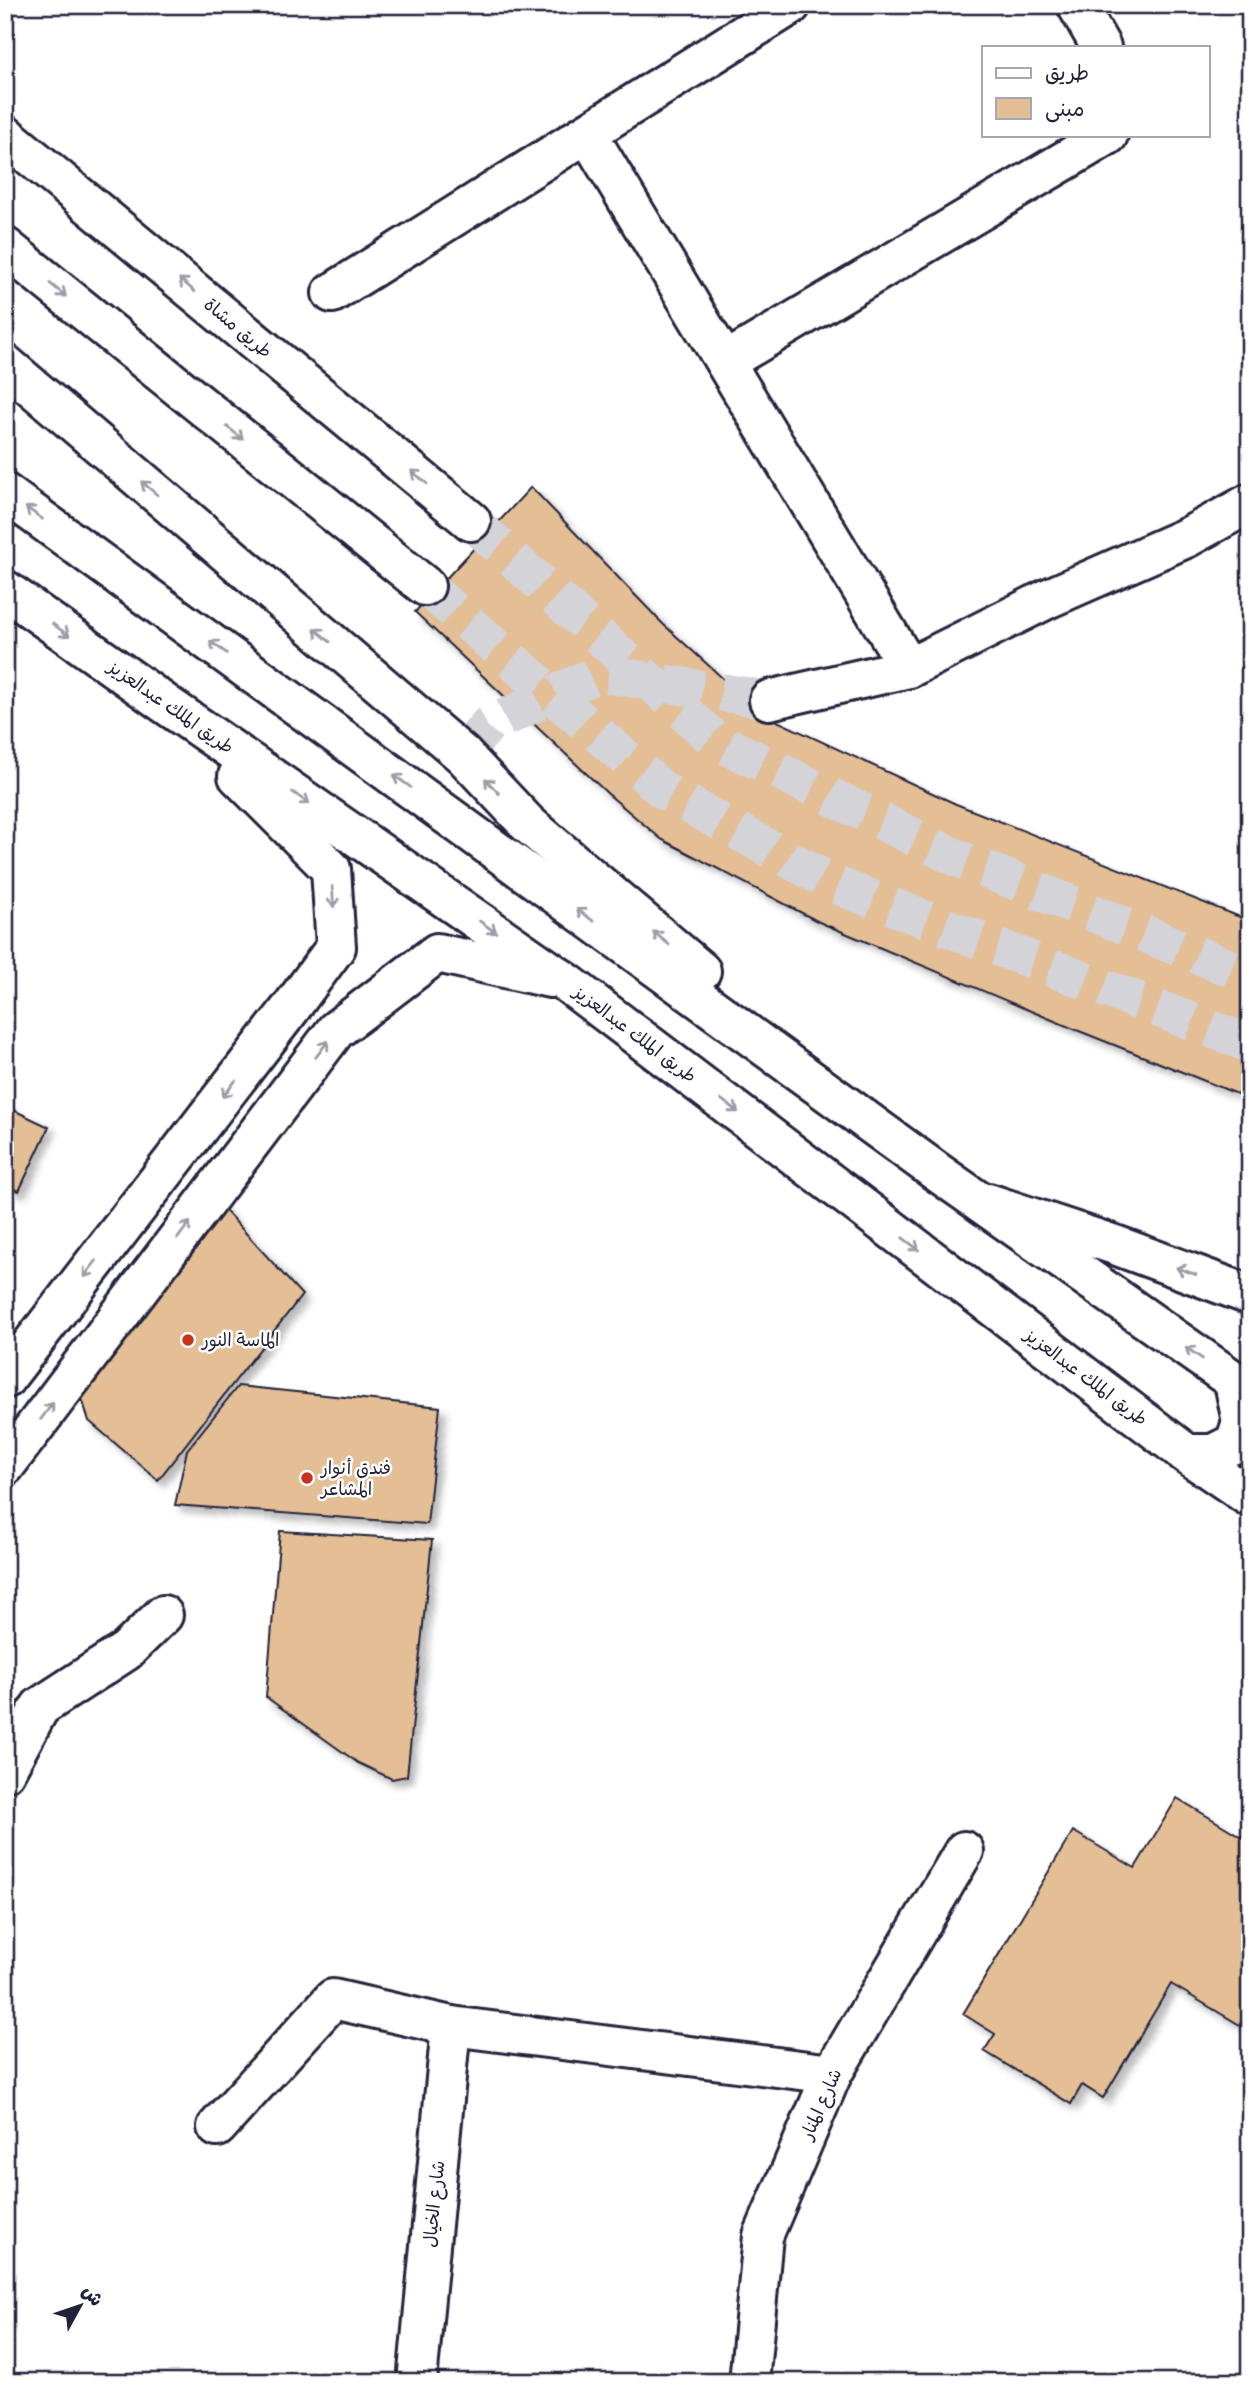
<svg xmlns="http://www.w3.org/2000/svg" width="1255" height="2387" font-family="'Balsamiq Sans','Playpen Sans Arabic',sans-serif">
	<defs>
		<filter id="shadow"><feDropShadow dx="6" dy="6" stdDeviation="3.5" flood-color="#0004"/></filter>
	</defs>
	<rect width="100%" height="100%" fill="#fff"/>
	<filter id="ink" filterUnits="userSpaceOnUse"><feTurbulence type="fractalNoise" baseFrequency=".0143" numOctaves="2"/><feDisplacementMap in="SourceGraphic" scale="14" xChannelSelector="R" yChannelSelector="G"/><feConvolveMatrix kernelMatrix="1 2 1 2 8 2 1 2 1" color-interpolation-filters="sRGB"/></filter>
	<g filter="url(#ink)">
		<g fill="#e4be95" stroke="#22223b" stroke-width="2" filter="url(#shadow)">
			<polygon points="531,487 663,624 762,714 956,804 1250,921 1250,1099 1069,1027 819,922 661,839 608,794 415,612"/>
			<polygon points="5,1106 49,1127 19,1191 7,1186 5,1189"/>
			<polygon points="212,1196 302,1295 158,1480 89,1421 78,1386"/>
			<polygon points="238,1386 440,1407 427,1524 175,1505 187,1450"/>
			<polygon points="280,1531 432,1540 407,1776 392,1779 358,1763 266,1697"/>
			<polygon points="1177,1798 1250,1842 1250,2031 1171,1984 1103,2098 1082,2085 1071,2104 984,2051 995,2034 963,2014 1073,1831 1135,1868"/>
		</g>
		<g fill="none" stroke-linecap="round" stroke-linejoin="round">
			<polyline stroke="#d3d3d8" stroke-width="38" stroke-dasharray="38 19" stroke-linecap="butt" points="463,755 487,726 599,673 769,700"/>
			<g stroke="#d3d3d8" stroke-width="38" stroke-dasharray="38 19" stroke-linecap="butt">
				<polyline points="471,521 715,740 959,859 1250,976"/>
				<polyline points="425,586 664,791 836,885 1250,1044"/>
			</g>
			<defs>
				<g id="minor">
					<polyline points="1077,5 1101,47"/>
					<polyline points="587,133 909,668"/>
					<polyline points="332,293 791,5"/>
					<polyline points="725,362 1108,135"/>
					<polyline points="769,700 909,668 1049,598 1188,537 1250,503"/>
					<polyline points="988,1203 1115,1245 1250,1295"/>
					<polyline points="5,1772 40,1707 126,1651 163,1615"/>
					<polyline points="217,2127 333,1999 451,2026 832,2074"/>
					<polyline points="417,2382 451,2026"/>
					<polyline points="749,2382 763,2236 832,2074 964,1851"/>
				</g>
				<g id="major">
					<polyline points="5,135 471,521"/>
					<polyline points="5,247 425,586"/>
					<polyline points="5,364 463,755 528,824 701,971"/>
					<polyline points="5,493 937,1172 1250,1392"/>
					<polyline points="5,590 164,703 566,982 1187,1454 1250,1497"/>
					<polyline points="5,1379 291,1008 336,947 331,869 238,776"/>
					<polyline points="1187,1454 1213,1454 1235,1443 1242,1422 1234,1382"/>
					<polyline points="5,1466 336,1030 437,953 550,978"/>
				</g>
			</defs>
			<use href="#minor" stroke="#22223b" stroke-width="44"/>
			<use href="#major" stroke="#22223b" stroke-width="44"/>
			<use href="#minor" stroke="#fff" stroke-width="38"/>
			<use href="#major" stroke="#fff" stroke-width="38"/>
		</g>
		<defs><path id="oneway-shaft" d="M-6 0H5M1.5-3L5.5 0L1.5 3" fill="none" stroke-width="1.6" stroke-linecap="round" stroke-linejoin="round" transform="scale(1.75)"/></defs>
		<g stroke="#9c9ca7">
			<use href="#oneway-shaft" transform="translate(187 285) rotate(-140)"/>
			<use href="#oneway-shaft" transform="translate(58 290) rotate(39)"/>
			<use href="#oneway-shaft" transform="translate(235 433) rotate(39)"/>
			<use href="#oneway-shaft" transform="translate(419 477) rotate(-140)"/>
			<use href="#oneway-shaft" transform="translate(149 488) rotate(-140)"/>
			<use href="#oneway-shaft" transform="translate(34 513) rotate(-144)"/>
			<use href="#oneway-shaft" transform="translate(61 630) rotate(36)"/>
			<use href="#oneway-shaft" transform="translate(322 635) rotate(-140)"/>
			<use href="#oneway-shaft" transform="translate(218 647) rotate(-144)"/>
			<use href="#oneway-shaft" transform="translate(402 781) rotate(-144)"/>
			<use href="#oneway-shaft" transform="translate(492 786) rotate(-133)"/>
			<use href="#oneway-shaft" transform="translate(301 798) rotate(35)"/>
			<use href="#oneway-shaft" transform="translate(333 897) rotate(86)"/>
			<use href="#oneway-shaft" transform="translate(585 915) rotate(-144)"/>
			<use href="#oneway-shaft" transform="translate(488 927) rotate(35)"/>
			<use href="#oneway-shaft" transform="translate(661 938) rotate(-140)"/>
			<use href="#oneway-shaft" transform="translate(322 1049) rotate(-53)"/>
			<use href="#oneway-shaft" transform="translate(229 1089) rotate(128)"/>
			<use href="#oneway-shaft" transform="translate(730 1106) rotate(37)"/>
			<use href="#oneway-shaft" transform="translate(184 1230) rotate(-53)"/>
			<use href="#oneway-shaft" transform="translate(911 1244) rotate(37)"/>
			<use href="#oneway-shaft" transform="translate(90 1269) rotate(128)"/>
			<use href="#oneway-shaft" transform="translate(1186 1271) rotate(-160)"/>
			<use href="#oneway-shaft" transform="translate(1194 1353) rotate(-145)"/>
			<use href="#oneway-shaft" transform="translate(47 1411) rotate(-53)"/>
		</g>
	</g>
	<g fill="#c8321e" stroke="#fff" stroke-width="2.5">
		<circle cx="188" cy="1340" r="7"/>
		<circle cx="307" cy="1478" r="7"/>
	</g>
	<g text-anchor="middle" stroke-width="5" stroke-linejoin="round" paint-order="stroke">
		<g font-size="18" fill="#22223b" stroke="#fff">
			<text transform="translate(238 328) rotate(40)" y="6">طريق مشاة</text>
			<text transform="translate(171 707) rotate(35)" y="6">طريق الملك عبدالعزيز</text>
			<text transform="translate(635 1034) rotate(37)" y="6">طريق الملك عبدالعزيز</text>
			<text transform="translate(1086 1377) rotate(37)" y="6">طريق الملك عبدالعزيز</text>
			<text transform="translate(821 2104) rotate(-66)" y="6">شارع المنار</text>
			<text transform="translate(434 2204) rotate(-84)" y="6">شارع الخيال</text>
		</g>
		<g font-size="18" fill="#22223b" stroke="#fff" text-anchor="start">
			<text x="202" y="1346">الماسة النور</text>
			<text x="321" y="1474">فندق أنوار<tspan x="321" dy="21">المشاعر</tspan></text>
		</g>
	</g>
	<rect width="1255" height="2387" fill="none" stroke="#fff" stroke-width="28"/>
	<rect x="14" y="14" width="1227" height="2359" fill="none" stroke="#22223b" stroke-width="2.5" filter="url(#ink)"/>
	<rect x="982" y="46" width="228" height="91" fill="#ffffff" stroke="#a7a7b1" stroke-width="2"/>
	<rect x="996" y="68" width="35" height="10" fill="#ffffff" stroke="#a7a7b1" stroke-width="2"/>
	<text x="1045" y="80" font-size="21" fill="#22223b">طريق</text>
	<rect x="996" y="98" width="35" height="21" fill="#e4be95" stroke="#a7a7b1" stroke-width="2"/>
	<text x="1045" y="116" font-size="21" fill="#22223b">مبنى</text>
	<g transform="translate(80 2306) rotate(50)" stroke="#ffffff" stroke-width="5" paint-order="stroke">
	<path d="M0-5L12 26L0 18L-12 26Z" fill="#22223b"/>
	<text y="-10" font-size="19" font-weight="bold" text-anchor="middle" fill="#22223b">ش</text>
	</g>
</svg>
